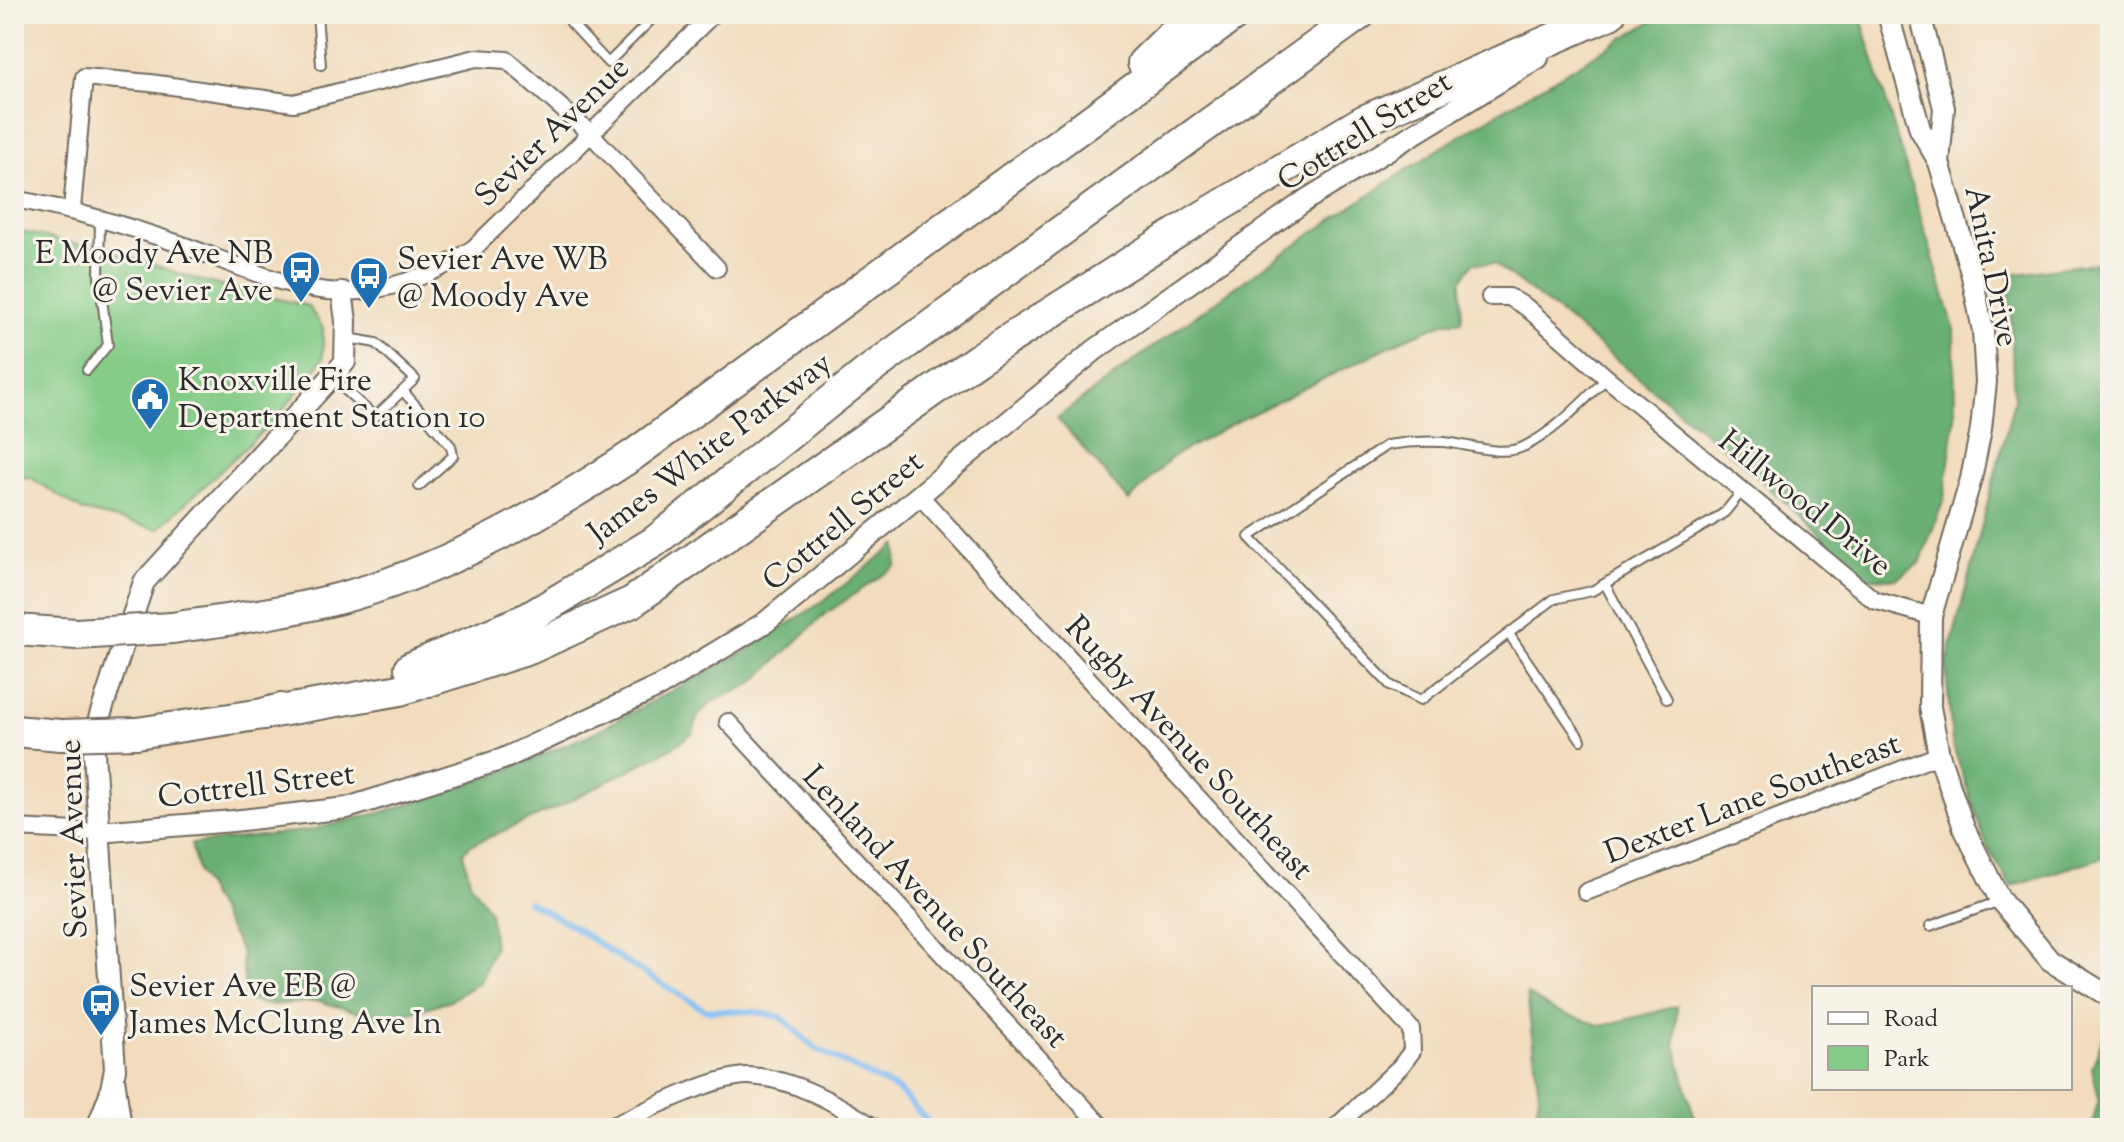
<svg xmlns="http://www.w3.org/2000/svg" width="2124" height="1142" font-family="'Sorts Mill Goudy',serif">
	<rect width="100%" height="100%" fill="#f7f3e8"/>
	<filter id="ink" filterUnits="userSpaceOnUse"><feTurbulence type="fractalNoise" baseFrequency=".0125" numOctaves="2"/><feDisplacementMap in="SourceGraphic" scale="16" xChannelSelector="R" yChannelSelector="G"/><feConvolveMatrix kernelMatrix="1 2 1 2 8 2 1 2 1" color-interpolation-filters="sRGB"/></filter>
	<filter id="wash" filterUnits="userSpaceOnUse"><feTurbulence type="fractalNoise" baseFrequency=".006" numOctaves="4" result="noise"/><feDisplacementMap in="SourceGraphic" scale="32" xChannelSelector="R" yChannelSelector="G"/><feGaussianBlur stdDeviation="1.8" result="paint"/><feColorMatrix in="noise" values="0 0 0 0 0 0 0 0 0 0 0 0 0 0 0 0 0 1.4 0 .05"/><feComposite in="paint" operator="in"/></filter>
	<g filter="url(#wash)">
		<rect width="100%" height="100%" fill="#f2dcbd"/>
		<polygon fill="#84cc88" stroke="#587c5a" stroke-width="2" points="14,230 126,255 198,280 308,306 323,328 323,359 277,418 158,529 83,511 31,478 14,476"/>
		<g fill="#6bb074" stroke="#4b6e50" stroke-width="2">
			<path d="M 1664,14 L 1860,14 L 1954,328 L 1955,417 L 1944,499 L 1920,563 L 1896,579 L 1866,578 L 1748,468 L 1561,314 L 1494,264 L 1473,263 L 1461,281 L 1462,322 L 1446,322 L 1402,340 L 1234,423 L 1171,458 L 1129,501 L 1057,418 C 1187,321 1318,225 1455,139 C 1524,96 1595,55 1664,14 Z"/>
			<polygon points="2110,261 2110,855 2011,886 1987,847 1952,743 1946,666 2014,400 2009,275"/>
			<polygon points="897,544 896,566 824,615 752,684 712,702 698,716 693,733 672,748 560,806 469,846 463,853 471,884 490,912 494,947 480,982 449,1001 408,1013 377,1018 318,1001 268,1005 246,1000 241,951 198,873 191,844 311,830 394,809 492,776 589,735 743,653 825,600"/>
			<polygon points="1527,994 1555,1011 1602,1026 1677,1006 1675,1045 1697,1128 1533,1128 1539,1096"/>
			<polygon points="2108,1022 2110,1023 2110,1128 2091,1128 2099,1099 2092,1068"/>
		</g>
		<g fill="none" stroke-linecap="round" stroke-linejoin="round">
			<polyline stroke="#7fbef3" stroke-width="6" points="528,902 566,922 626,962 705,1010 755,1012 781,1017 815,1048 898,1090 934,1128"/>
		</g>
	</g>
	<g filter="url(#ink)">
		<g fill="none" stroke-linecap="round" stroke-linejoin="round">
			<defs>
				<g id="service">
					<polyline points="317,14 321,65"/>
					<polyline points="569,14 571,23 608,63 657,14"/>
					<polyline points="87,370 108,345 99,276 100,218"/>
					<polyline points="332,378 375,417 415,379 376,343 348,338"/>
					<path d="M 1607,378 C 1582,402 1556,431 1525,446 C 1502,458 1468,444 1444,442 C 1425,441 1406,442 1387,445 L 1249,537 L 1390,685 L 1421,700 L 1554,599 L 1592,591 L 1712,521 L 1725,512 L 1743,490"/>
					<polyline points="403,391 451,446 453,456 419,486"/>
					<polyline points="1605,584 1667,699"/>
					<polyline points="1509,634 1581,740"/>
					<polyline points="1930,926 2000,901"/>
				</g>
				<g id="minor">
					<path d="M 14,199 C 75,210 126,225 185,246 C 235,264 289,291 343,292 C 391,292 435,274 474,248 L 713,14"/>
					<polyline points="72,209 84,77 150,83 294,103 476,58 507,60 590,133 717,268"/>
					<polyline points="1490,297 1509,297 1526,307 1607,378 1874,600 1931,616"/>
					<polyline points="919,495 1411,1029 1412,1051 1401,1066 1335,1128"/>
					<polyline points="728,722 1103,1128"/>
					<polyline points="14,828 99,832"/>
					<polyline points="1586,892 1939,755"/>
					<polyline points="116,1078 123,1128"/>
					<path d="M 608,1128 C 641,1113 715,1075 749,1076 C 793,1078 838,1104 875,1128"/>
				</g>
				<g id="tertiary">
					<polyline points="1888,14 1920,129 1939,162 1972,276 1983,331 1986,382 1981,429 1971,479 1931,616 1930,707 1939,755 1964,828 2000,900 2050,960 2110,997"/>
					<polyline points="1920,14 1944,108 1939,162"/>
					<polyline points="99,832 233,821 347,808 503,759 660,686 766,622 1095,350 1309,198 1538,58"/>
					<polyline points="97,1128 110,1094 115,1069 93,737 125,639 144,582 345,362 346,321 342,292"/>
				</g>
				<g id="motorway">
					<polyline points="1143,63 1193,14"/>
					<path d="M 172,628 C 226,620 281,613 333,600 C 440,573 542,515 633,455 L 1236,14"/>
					<polyline points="14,630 77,634"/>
					<polyline points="410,668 528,618 654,542 867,372 1360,14"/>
					<polyline points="263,714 400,690 529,649 632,602 978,359 1200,218 1363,121 1610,14"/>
					<polyline points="14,731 61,735"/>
					<polyline points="137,733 263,714 281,709"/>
				</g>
			</defs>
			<use href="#service" stroke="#71695e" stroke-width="12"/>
			<use href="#minor" stroke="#71695e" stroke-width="20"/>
			<use href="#tertiary" stroke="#71695e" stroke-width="24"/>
			<use href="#motorway" stroke="#71695e" stroke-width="34"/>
			<use href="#service" stroke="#fff" stroke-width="8"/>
			<use href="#minor" stroke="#fff" stroke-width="16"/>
			<use href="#tertiary" stroke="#fff" stroke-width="20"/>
			<use href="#motorway" stroke="#fff" stroke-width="30"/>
			<defs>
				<g id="motorway-bridge">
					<polyline points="77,634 172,628"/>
					<polyline points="61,735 137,733"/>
				</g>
			</defs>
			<use href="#motorway-bridge" stroke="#71695e" stroke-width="34" stroke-linecap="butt"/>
			<use href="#motorway-bridge" stroke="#fff" stroke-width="30"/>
		</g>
	</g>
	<defs>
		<symbol id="bus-pin" viewBox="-11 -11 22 30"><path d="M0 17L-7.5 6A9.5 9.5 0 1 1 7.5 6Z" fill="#1f6fb2" stroke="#f7f3e8"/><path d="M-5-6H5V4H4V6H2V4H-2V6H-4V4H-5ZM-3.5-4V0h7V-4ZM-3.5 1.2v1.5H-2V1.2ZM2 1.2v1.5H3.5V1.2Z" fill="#fff"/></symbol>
		<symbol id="civic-pin" viewBox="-11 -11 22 30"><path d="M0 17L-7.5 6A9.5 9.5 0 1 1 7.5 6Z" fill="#1f6fb2" stroke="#f7f3e8"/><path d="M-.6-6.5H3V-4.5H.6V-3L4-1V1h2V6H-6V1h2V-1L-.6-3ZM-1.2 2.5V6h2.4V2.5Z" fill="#fff"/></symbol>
	</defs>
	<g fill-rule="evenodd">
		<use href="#bus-pin" x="279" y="248" width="44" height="60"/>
		<use href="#bus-pin" x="347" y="254" width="44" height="60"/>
		<use href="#civic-pin" x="128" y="375" width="44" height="60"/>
		<use href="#bus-pin" x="79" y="981" width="44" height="60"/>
	</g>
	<g text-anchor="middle" stroke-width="6" stroke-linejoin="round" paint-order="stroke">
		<g font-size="32" fill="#2b2b2b" stroke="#f7f3e8">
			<text transform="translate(1364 130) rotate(-32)" y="11">Cottrell Street</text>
			<text transform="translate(551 131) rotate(-44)" y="11">Sevier Avenue</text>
			<text transform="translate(1993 266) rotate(78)" y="11">Anita Drive</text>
			<text transform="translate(709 447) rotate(-37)" y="11">James White Parkway</text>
			<text transform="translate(1806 502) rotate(39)" y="11">Hillwood Drive</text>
			<text transform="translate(842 520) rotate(-40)" y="11">Cottrell Street</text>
			<text transform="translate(1190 747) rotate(47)" y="11">Rugby Avenue Southeast</text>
			<text transform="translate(256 784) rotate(-7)" y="11">Cottrell Street</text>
			<text transform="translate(1752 797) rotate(-21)" y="11">Dexter Lane Southeast</text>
			<text transform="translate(72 839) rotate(-92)" y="11">Sevier Avenue</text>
			<text transform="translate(936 906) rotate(47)" y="11">Lenland Avenue Southeast</text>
		</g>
		<g font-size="32" fill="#2b2b2b" stroke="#f7f3e8" text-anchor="start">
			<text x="273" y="263" text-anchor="end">E Moody Ave NB<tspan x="273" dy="37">@ Sevier Ave</tspan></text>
			<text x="397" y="269">Sevier Ave WB<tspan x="397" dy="37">@ Moody Ave</tspan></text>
			<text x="178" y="390">Knoxville Fire<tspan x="178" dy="37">Department Station 10</tspan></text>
			<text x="129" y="996">Sevier Ave EB @<tspan x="129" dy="37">James McClung Ave In</tspan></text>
		</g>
	</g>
	<rect width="2124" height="1142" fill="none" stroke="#f7f3e8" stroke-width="48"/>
	<rect x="1812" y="986" width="260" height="104" fill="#f7f3e8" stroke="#a5a39c" stroke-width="2"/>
	<rect x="1828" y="1012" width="40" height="12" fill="#ffffff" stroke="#a5a39c" stroke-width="2"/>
	<text x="1884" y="1026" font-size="24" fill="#2b2b2b">Road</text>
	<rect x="1828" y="1046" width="40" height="24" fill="#84cc88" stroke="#a5a39c" stroke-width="2"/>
	<text x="1884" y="1066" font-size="24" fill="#2b2b2b">Park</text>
</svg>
